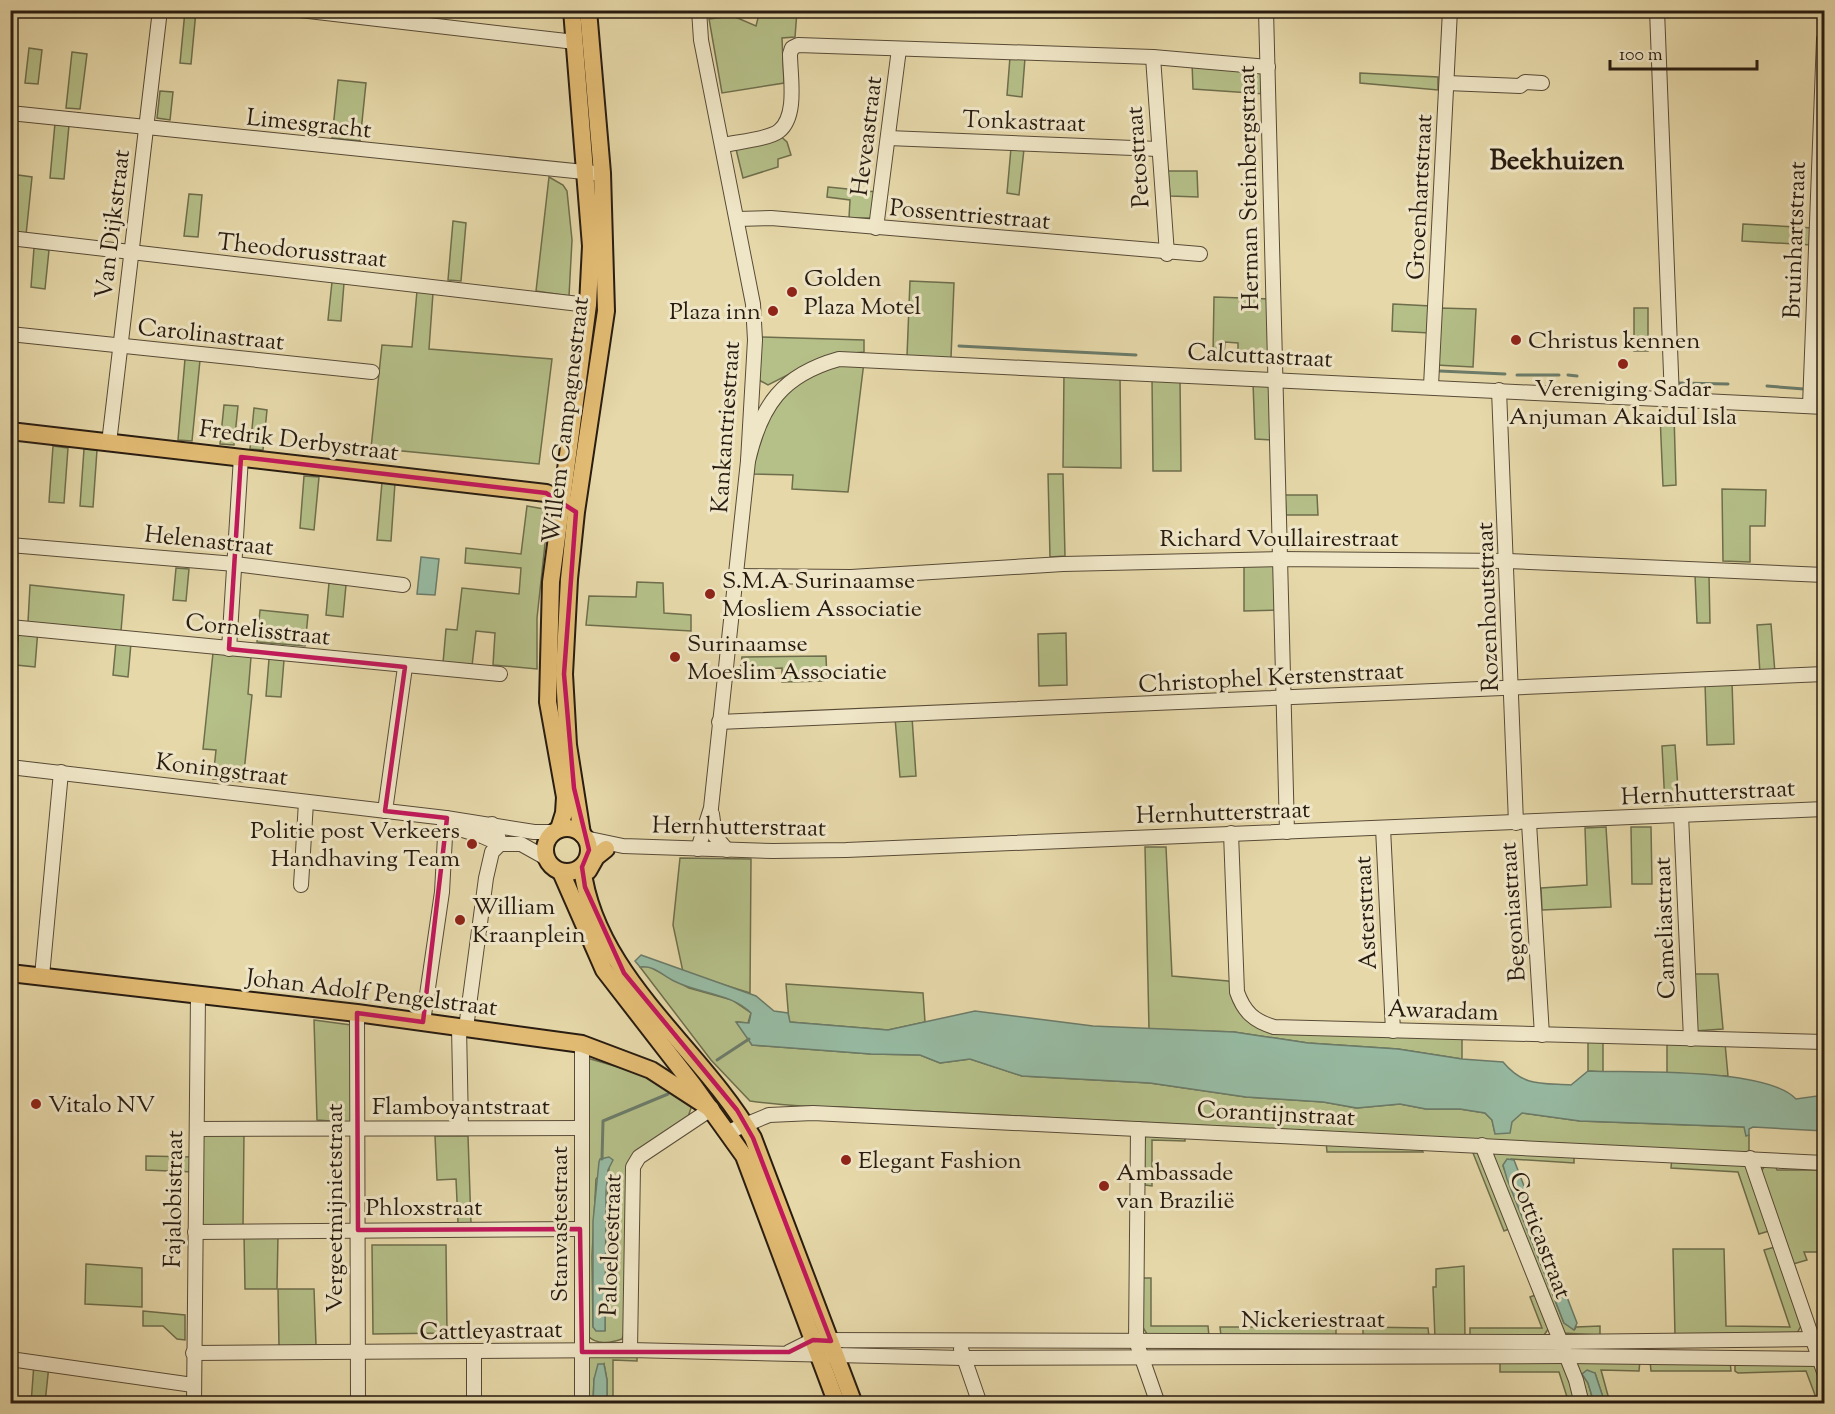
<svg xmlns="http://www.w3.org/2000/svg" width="1835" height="1414" font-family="'Sorts Mill Goudy',serif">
	<rect width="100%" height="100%" fill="#e6d8a9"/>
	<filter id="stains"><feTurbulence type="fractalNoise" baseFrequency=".00333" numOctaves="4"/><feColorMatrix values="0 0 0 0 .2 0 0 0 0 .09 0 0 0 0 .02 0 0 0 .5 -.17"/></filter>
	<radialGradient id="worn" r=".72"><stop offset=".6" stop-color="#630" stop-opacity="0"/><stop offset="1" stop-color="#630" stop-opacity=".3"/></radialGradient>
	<g fill="#b5bf88" stroke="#6e6e4c" stroke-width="1.5" fill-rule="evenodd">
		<polygon points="185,11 196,11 191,64 180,63"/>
		<polygon points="753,11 797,11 795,37 782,38 784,83 722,93 709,19 733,16 756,26 759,14"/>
		<polygon points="29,48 42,50 38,84 25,83"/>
		<polygon points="72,52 87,54 80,109 66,108"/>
		<polygon points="1010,57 1025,58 1022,97 1007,95"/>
		<polygon points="1192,62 1260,69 1265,94 1193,89"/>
		<polygon points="1360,73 1438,77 1438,90 1360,83"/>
		<polygon points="338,80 366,83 360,141 332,138"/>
		<polygon points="160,91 173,92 170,120 157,118"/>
		<polygon points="55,123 69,125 64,179 50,178"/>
		<polygon points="778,134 787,142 791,155 778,159 778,167 743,178 735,145"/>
		<polygon points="1011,148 1024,149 1019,195 1007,193"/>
		<polygon points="1168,171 1197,171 1198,197 1170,196"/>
		<polygon points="11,174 32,177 26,235 11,233"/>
		<polygon points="549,177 563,185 567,191 572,240 569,296 536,291"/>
		<polygon points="828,187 877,192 872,218 849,218 850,200 827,197"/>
		<polygon points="189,194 202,195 198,237 184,236"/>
		<polygon points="453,221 466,223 461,281 448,280"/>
		<polygon points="1743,224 1813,228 1812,245 1742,241"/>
		<polygon points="34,248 49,250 45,289 31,287"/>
		<polygon points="910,281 954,283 951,358 907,356"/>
		<polygon points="332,282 344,283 341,321 328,320"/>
		<polygon points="417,291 433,293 429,349 552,359 539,464 371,448 382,345 412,347"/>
		<polygon points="1214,297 1270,299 1270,358 1238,355 1238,343 1225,342 1224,354 1213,354"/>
		<polygon points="1393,304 1431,306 1430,333 1392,331"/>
		<polygon points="1439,308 1476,309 1473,367 1436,365"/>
		<rect x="1634" y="308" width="14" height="43"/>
		<polygon points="760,337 864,340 864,352 825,356 768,385 759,380"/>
		<polygon points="185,359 200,360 192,441 178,440"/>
		<polygon points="864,362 848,492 792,489 793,475 753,474 757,435 789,388 824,368"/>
		<polygon points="1064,372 1120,374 1121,468 1063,467"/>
		<polygon points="1152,378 1180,379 1181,471 1153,471"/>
		<polygon points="1253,382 1270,383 1273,440 1255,439"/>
		<polygon points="224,405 238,406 234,445 220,444"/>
		<polygon points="254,408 267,410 263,450 250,449"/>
		<polygon points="1674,414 1676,485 1663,486 1660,415"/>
		<polygon points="53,446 68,448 64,503 49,502"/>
		<polygon points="84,449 97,450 93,507 80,506"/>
		<polygon points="1048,474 1063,474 1065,556 1050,557"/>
		<polygon points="304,476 319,477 314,530 300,528"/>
		<polygon points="382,482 395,483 391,541 377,540"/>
		<polygon points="1722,489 1766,490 1765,526 1750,526 1750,562 1723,561"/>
		<polygon points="1285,495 1317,495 1318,515 1286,515"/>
		<polygon points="527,506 544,509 548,516 537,618 537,669 493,665 495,633 476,631 472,666 443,663 446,629 457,630 462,588 519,594 521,568 465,563 466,548 521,554"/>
		<polygon points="1244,562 1275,565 1278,610 1244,611"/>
		<polygon points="176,568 189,569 186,601 173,600"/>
		<polygon points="1695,575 1709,575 1710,623 1697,623"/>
		<polygon points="637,582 663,583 664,613 691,615 691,631 586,625 589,596 636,597"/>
		<polygon points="329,583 346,585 343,617 326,615"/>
		<polygon points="30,585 124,595 121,631 28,622"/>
		<polygon points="260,610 308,615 305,646 257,642"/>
		<polygon points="1771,624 1775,673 1760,674 1757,625"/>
		<polygon points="19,628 38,629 35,667 16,665"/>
		<polygon points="1066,633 1067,685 1039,686 1038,634"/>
		<polygon points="116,642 131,643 128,677 113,675"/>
		<polygon points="213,653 251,657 248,694 252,695 243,782 213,779 216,750 203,749"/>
		<polygon points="826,656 827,681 782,682 782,668 740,670 742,657"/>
		<polygon points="269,659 284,660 281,697 266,696"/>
		<polygon points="1732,682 1734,744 1707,745 1705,683"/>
		<polygon points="912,717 916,776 900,777 895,718"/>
		<polygon points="1675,745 1679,804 1665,805 1662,746"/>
		<polygon points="1606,827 1611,907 1542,910 1541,888 1587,885 1585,828"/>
		<polygon points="1631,827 1651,827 1652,884 1632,884"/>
		<polygon points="1145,847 1166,847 1172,976 1228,981 1234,985 1252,1020 1462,1037 1462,1059 1398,1049 1308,1043 1234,1032 1149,1029"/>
		<polygon points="680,858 751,859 750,993 683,972 673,925"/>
		<path d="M 648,966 L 689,988 L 732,1000 L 751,1013 L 748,1023 L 737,1022 L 752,1045 L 871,1054 L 920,1055 L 940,1063 L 970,1059 L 1022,1076 L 1150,1083 L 1246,1097 L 1324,1102 L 1356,1108 L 1400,1104 L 1426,1109 L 1460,1109 L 1485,1113 L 1492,1120 L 1495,1133 L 1522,1113 L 1580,1121 L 1745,1127 L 1746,1135 L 1749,1135 L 1749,1153 L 840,1107 C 809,1107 780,1105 750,1101 L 711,1060 L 640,967 Z"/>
		<polygon points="1691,974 1718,974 1723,1029 1695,1031"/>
		<polygon points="786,984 923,993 925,1022 888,1030 789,1022"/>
		<polygon points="314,1020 351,1025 353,1121 344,1125 330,1125 330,1121 317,1120"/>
		<polygon points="1588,1041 1603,1042 1603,1072 1588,1071"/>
		<polygon points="1725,1043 1728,1076 1667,1074 1667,1044"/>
		<path d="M 587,1058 L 649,1076 L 692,1105 L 688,1117 L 639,1152 L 625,1331 L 622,1339 C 611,1343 596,1345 588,1336 ZM 609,1166 L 604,1250 L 605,1330 L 593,1327 L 592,1257 L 596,1179 Z"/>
		<polygon points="244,1132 243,1228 205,1226 201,1223 202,1139 205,1135"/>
		<polygon points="1146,1135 1185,1135 1185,1141 1152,1140 1152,1186 1145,1185 1144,1145"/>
		<polygon points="435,1136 468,1136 471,1223 458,1223 456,1179 437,1180"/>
		<polygon points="1326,1141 1420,1146 1423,1152 1327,1152"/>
		<polygon points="1478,1151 1509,1229 1504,1231 1473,1153"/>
		<polygon points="1498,1151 1574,1154 1574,1163 1511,1159 1503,1166 1564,1323 1575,1329 1576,1327 1600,1326 1600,1335 1562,1333 1492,1156"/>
		<polygon points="146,1156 193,1157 193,1172 146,1170"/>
		<polygon points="1672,1157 1745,1164 1769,1231 1759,1234 1738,1172 1671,1168"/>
		<polygon points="1766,1165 1775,1165 1777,1170 1824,1170 1824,1252 1804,1252 1807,1260 1793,1264 1761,1171"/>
		<polygon points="244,1235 278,1235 277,1289 245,1289"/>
		<polygon points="372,1245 446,1245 447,1333 373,1334"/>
		<polygon points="1775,1247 1802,1324 1796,1335 1675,1335 1673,1249 1724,1249 1726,1326 1790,1327 1764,1250"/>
		<polygon points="86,1264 142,1268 142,1307 85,1304"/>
		<polygon points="1464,1266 1465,1338 1435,1338 1433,1287 1436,1287 1436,1269"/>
		<polygon points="1143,1278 1151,1278 1151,1326 1208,1326 1209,1336 1147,1334 1142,1326"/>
		<polygon points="278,1289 314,1289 316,1345 279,1346"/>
		<polygon points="1538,1294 1549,1328 1544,1335 1470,1337 1470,1328 1542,1328 1530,1297"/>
		<polygon points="143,1311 185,1315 185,1340 177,1339 163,1326 143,1326"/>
		<polygon points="1220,1327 1336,1327 1336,1337 1221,1336"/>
		<polygon points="1363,1327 1428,1328 1429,1337 1363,1337"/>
		<polygon points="637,1352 637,1361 613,1360 613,1403 607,1403 607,1380 604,1364 594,1379 593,1403 585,1404 589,1356"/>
		<polygon points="1500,1360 1563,1362 1580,1403 1569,1403 1559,1372 1500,1372"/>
		<polygon points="1574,1360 1640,1360 1639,1371 1601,1370 1610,1403 1605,1404 1595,1373 1582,1374 1588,1383 1594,1403 1585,1403"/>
		<polygon points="1650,1360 1730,1361 1731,1371 1651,1371"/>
		<polygon points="1735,1362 1814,1364 1824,1389 1824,1403 1818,1403 1806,1371 1738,1373 1735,1371"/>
		<polygon points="34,1363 49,1365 45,1403 31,1404"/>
	</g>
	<g fill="#97bba3" stroke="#6b7b69" stroke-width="1.5">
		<polygon points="421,557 439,559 435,595 417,594"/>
		<path d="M 641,955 L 756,996 L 774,1011 L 788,1013 L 790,1022 L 888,1030 L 975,1011 L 1093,1026 L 1234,1032 L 1308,1043 L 1398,1049 L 1462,1059 L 1503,1062 C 1524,1087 1541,1083 1571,1085 L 1588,1071 C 1633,1073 1766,1067 1796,1099 L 1824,1095 L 1824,1131 L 1753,1127 L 1749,1129 L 1749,1135 L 1746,1136 L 1744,1127 L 1580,1121 L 1522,1113 L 1512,1122 L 1510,1133 L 1495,1134 L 1492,1120 L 1485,1113 L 1460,1109 L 1426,1109 L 1400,1104 L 1357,1108 L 1323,1102 L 1246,1097 L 1150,1083 L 1022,1076 L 970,1059 L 940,1063 L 920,1055 L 871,1054 L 752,1045 L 736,1022 L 749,1023 L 751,1013 C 731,993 699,994 674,981 C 662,975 654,965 640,967 L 635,961 Z"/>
		<polygon points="609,1157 613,1160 608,1170 606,1192 605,1331 596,1331 593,1327 593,1221 599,1162 600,1159"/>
		<polygon points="1507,1159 1514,1160 1577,1323 1574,1330 1564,1323 1507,1179 1503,1165"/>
		<polygon points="598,1364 604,1364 607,1380 607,1403 593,1403 594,1379"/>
		<polygon points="1587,1370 1595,1373 1605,1403 1594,1403 1588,1383 1582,1374"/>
	</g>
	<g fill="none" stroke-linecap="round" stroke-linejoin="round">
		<g stroke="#6b7b69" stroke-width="3">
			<polyline points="959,346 1136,355"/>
			<polyline points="1216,360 1262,362"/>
			<polyline points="1440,371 1505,374"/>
			<polyline points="1517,375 1559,375"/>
			<polyline points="1568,375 1577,376"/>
			<polyline points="1678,383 1728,384"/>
			<polyline points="1767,386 1804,389"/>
			<polyline points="1815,391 1824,391"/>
			<polyline points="717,1060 749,1039"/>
			<polyline points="602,1159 603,1121 668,1094"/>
		</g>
		<defs>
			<g id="minor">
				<polyline points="300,10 575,42"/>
				<polyline points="1266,10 1287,832"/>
				<polyline points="1657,10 1672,399"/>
				<polyline points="1153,57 1167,254"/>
				<polyline points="1447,83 1520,86 1525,82 1542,83"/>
				<polyline points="10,113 594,173"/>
				<polyline points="888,138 1158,149"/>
				<path d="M 724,145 C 737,142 769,139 779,131 C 798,116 790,76 790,54 L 792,48 L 798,45 L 1153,57 L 1268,67"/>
				<polyline points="737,219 771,218 1200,254"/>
				<polyline points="876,228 899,49"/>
				<polyline points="10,238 588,305"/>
				<polyline points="10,334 372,372"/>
				<polyline points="1431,386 1450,10"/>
				<polyline points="1499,390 1516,823"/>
				<polyline points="1810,406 1824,39"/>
				<polyline points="109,443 160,10"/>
				<path d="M 748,461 C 761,405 782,375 839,359 L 1824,407"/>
				<polyline points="10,545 235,564 403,585"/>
				<polyline points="735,576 851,577 1063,564 1279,559 1508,561 1824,575"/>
				<polyline points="10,627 500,674"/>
				<polyline points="229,649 241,457"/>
				<polyline points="719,722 1824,674"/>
				<polyline points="10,767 446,818 534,832 554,832"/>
				<polyline points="385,811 405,667"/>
				<polyline points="712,814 715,836 727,850"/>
				<polyline points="1681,815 1691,1039"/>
				<polyline points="1529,823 1542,1035"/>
				<polyline points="444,824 482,836 500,844 521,844 546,858"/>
				<polyline points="1383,828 1393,1031"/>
				<path d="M 1231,833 L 1237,992 C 1244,1012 1254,1021 1274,1027 L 1824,1042"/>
				<polyline points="585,838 623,846 773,851 846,850 1824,809"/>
				<polyline points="698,849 711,808 748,461 755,340 753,304 701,40 699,10"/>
				<polyline points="301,885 306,802"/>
				<polyline points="42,976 61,772"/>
				<polyline points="357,1013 358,1404"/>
				<polyline points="423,1022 442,892 446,818"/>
				<polyline points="459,1027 461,1127"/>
				<polyline points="466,1028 486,878 492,852 500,844 496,828 492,824"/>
				<polyline points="582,1044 582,1404"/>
				<polyline points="197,1129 582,1128"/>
				<polyline points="1138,1129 1136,1341 1158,1404"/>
				<polyline points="728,1132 769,1115 813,1113 1824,1163"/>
				<polyline points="1482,1145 1576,1380 1582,1404"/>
				<polyline points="1750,1158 1824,1372"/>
				<polyline points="195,1232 580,1229"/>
				<polyline points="961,1349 980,1404"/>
				<polyline points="630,1350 633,1167 639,1157 711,1109"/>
				<polyline points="789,1352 813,1340 1559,1342 1813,1339"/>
				<polyline points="193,1353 630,1350 962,1358 1566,1356 1820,1359"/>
				<polyline points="474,1353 474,1404"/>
				<polyline points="10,1359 193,1385"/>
				<polyline points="194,1404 198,995"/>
			</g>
			<g id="major">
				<polyline points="10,431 546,493 561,499 569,506"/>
				<circle cx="567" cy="850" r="22"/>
				<polyline points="559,829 564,813 565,797 548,702 551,582 588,305 591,246 572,10"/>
				<polyline points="582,834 568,745 564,674 569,579 576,512 606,311 602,173 588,10"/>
				<path d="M 582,867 C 595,977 701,1047 753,1138 L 854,1404"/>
				<polyline points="588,871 596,857 606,849"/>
				<polyline points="561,872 604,970 693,1085 744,1156 837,1404"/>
				<polyline points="10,973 357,1013 582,1044 651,1070 711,1109"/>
			</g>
		</defs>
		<use href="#minor" stroke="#584b37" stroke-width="16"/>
		<use href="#major" stroke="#281c11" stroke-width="20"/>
		<use href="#minor" stroke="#efe6c7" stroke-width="14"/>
		<use href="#major" stroke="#e3bc74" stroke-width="16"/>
	</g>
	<path fill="none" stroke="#c2185b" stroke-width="4.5" stroke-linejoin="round" d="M 241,457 L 546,493 L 576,512 L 564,674 L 574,788 L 589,850 L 582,867 L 585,887 L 624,973 L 737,1110 L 753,1138 L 831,1341 L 813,1340 L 789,1352 L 582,1352 L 580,1229 L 358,1230 L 357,1013 L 423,1022 L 447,818 L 385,811 L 405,667 L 229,649 Z"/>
	<g fill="#8f2418" stroke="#efe6c7" stroke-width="2">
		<circle cx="792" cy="292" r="6"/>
		<circle cx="773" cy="311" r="6"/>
		<circle cx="1516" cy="340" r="6"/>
		<circle cx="1623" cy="364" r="6"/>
		<circle cx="710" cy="594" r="6"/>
		<circle cx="675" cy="657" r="6"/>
		<circle cx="472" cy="844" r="6"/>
		<circle cx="460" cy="920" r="6"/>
		<circle cx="36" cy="1104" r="6"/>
		<circle cx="846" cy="1160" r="6"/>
		<circle cx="1104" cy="1186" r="6"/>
	</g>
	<g text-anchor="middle" stroke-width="6" stroke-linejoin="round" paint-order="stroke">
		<g font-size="24" fill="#281c11" stroke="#efe6c7">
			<text transform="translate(1024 121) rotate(2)" y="8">Tonkastraat</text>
			<text transform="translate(309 123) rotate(6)" y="8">Limesgracht</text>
			<text transform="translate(866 136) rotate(-83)" y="8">Heveastraat</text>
			<text transform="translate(1137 157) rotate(-94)" y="8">Petostraat</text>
			<text transform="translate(1248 188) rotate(-91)" y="8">Herman Steinbergstraat</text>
			<text transform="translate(1419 197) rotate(-87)" y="8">Groenhartstraat</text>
			<text transform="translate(970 214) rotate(5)" y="8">Possentriestraat</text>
			<text transform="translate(112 224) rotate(-83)" y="8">Van Dijkstraat</text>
			<text transform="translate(1794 240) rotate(-88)" y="8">Bruinhartstraat</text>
			<text transform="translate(302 250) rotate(6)" y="8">Theodorusstraat</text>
			<text transform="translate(211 334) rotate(6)" y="8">Carolinastraat</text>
			<text transform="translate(1260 355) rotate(3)" y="8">Calcuttastraat</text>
			<text transform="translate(565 420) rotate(-83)" y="8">Willem Campagnestraat</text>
			<text transform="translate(725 427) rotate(-86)" y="8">Kankantriestraat</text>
			<text transform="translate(299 440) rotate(7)" y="8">Fredrik Derbystraat</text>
			<text x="1279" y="546">Richard Voullairestraat</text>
			<text transform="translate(209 540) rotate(6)" y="8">Helenastraat</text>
			<text transform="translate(1487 607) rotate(-92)" y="8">Rozenhoutstraat</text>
			<text transform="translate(258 629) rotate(6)" y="8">Cornelisstraat</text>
			<text transform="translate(1271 677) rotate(-3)" y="8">Christophel Kerstenstraat</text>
			<text transform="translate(222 769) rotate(7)" y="8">Koningstraat</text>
			<text transform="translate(1708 792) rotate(-3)" y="8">Hernhutterstraat</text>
			<text transform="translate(1223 812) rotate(-2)" y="8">Hernhutterstraat</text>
			<text transform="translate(739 826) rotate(1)" y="8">Hernhutterstraat</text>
			<text transform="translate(1512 912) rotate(-94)" y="8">Begoniastraat</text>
			<text transform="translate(1365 913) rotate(-93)" y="8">Asterstraat</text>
			<text transform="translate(1664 928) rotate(-92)" y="8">Cameliastraat</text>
			<text transform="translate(372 992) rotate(7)" y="8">Johan Adolf Pengelstraat</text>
			<text transform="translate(1443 1010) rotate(2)" y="8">Awaradam</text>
			<text x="461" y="1114">Flamboyantstraat</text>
			<text transform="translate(1276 1113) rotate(3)" y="8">Corantijnstraat</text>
			<text transform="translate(173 1199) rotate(-89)" y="8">Fajalobistraat</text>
			<text x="424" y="1215">Phloxstraat</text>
			<text transform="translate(334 1208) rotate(-90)" y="8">Vergeetmijnietstraat</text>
			<text transform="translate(559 1224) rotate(-90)" y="8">Stanvastestraat</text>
			<text transform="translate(1541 1235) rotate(69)" y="8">Cotticastraat</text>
			<text transform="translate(610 1245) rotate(-88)" y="8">Paloeloestraat</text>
			<text x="1313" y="1327">Nickeriestraat</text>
			<text transform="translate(491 1330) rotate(-1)" y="8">Cattleyastraat</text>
		</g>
		<g font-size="24" fill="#281c11" stroke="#efe6c7" text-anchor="start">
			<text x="804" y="286">Golden<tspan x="804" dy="28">Plaza Motel</tspan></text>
			<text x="761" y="319" text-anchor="end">Plaza inn</text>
			<text x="1528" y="348">Christus kennen</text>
			<text x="1623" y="396" text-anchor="middle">Vereniging Sadar<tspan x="1623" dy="28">Anjuman Akaidul Isla</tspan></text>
			<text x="722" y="588">S.M.A Surinaamse<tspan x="722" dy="28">Mosliem Associatie</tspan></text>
			<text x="687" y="651">Surinaamse<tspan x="687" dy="28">Moeslim Associatie</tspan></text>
			<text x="460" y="838" text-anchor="end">Politie post Verkeers<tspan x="460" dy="28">Handhaving Team</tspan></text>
			<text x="472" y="914">William<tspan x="472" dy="28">Kraanplein</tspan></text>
			<text x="48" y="1112">Vitalo NV</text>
			<text x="858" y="1168">Elegant Fashion</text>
			<text x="1116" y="1180">Ambassade<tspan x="1116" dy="28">van Brazilië</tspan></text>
		</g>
		<g font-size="27" font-weight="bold" fill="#281c11" stroke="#efe6c7">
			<text x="1557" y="169">Beekhuizen</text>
		</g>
	</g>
	<rect width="1835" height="1414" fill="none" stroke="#e6d8a9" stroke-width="36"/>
	<rect x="12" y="12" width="1811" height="1390" fill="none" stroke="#281c11" stroke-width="3"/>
	<rect x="18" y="18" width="1799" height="1378" fill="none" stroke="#281c11" stroke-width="1.5"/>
	<path d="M1610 60v9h147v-9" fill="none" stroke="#281c11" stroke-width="3"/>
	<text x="1619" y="60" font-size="18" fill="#281c11" stroke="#efe6c7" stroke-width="4.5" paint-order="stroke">100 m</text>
	<rect width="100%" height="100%" filter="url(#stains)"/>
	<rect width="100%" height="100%" fill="url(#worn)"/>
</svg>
